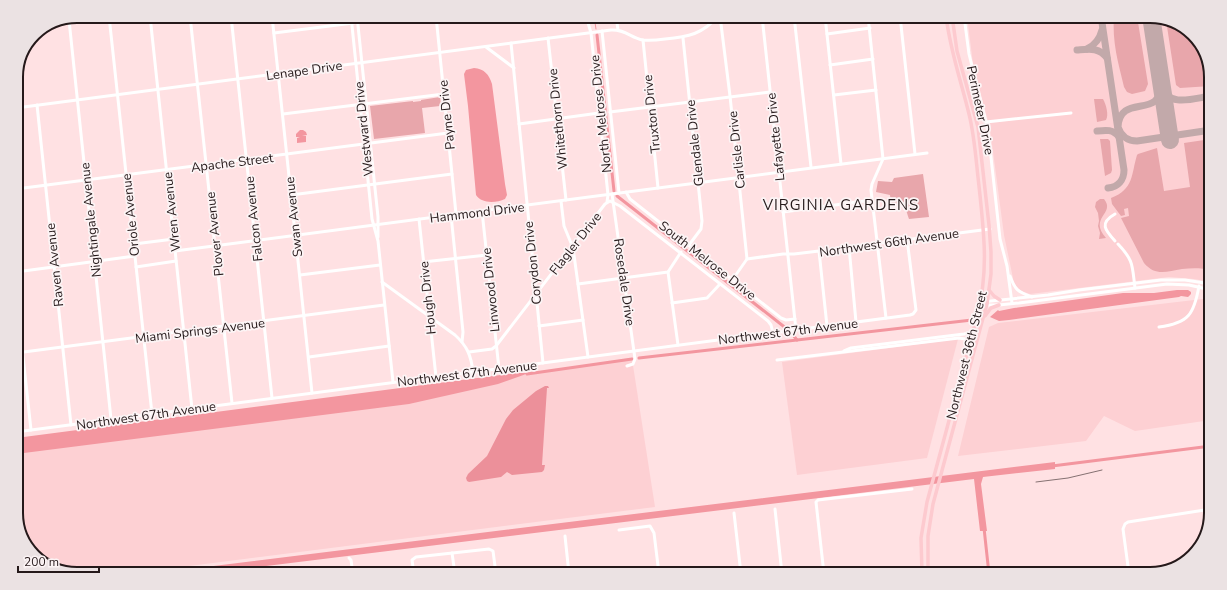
<svg xmlns="http://www.w3.org/2000/svg" width="1227" height="590" font-family="'Nunito Sans',sans-serif">
	<rect width="100%" height="100%" fill="#ffe1e3"/>
	<g fill="#fdd0d3">
		<polygon points="967,16 1150,16 1177,22 1201,43 1211,74 1211,282 1194,279 1169,277 1030,294 1021,291 1017,287 1014,283 1004,235 990,129 973,64"/>
		<polygon points="1211,298 1211,420 1135,431 1104,416 1086,441 958,456 989,327 998,323"/>
		<polygon points="958,339 927,458 797,475 782,362"/>
		<polygon points="632,359 655,507 126,574 77,574 50,568 26,547 16,517 16,450"/>
	</g>
	<g fill="#e8a6ab">
		<path d="M 1114,16 L 1137,16 L 1148,84 L 1145,91 L 1132,94 L 1127,92 L 1124,87 C 1118,62 1112,42 1114,16 Z"/>
		<polygon points="1166,20 1177,22 1201,43 1211,74 1211,86 1180,88 1176,85"/>
		<polygon points="440,97 441,105 440,106 422,108 425,133 374,139 370,106 413,101 413,102 421,101 421,100"/>
		<path d="M 1103,99 C 1106,104 1109,115 1106,120 L 1097,122 L 1094,99 Z"/>
		<polygon points="1100,139 1108,139 1110,141 1112,170 1111,173 1105,176"/>
		<path d="M 1211,139 L 1211,270 C 1202,268 1192,268 1182,269 C 1167,271 1156,277 1144,263 L 1121,218 L 1129,216 L 1128,208 L 1124,209 L 1125,215 L 1121,216 L 1112,204 L 1111,198 C 1134,189 1131,175 1137,155 L 1138,154 L 1157,148 L 1164,191 L 1190,187 L 1184,143 Z"/>
		<path d="M 923,174 L 929,217 L 909,219 C 905,206 905,205 891,203 L 890,195 L 876,192 L 878,181 L 892,182 L 894,178 Z"/>
		<path d="M 1100,199 L 1104,199 C 1116,214 1088,217 1106,238 L 1099,239 L 1100,233 L 1098,226 L 1099,221 L 1098,213 L 1095,207 L 1096,202 Z"/>
	</g>
	<polygon fill="#ec909a" points="545,386 548,386 549,388 547,388 542,465 545,465 544,470 542,472 512,475 507,472 501,477 469,482 467,481 466,478 468,474 487,456 506,419 513,410 536,391"/>
	<g fill="#f3969f">
		<path d="M 474,68 C 484,69 489,74 492,84 L 505,184 L 507,195 L 505,199 C 496,203 482,204 476,195 L 468,106 L 464,74 L 466,70 Z"/>
		<polygon points="300,130 303,130 306,132 307,135 302,136 306,136 306,142 297,143 297,138 300,137 296,137 296,134"/>
		<polygon points="1177,290 1188,290 1191,292 1191,294 1188,297 1181,296 1179,297 1009,320 999,321 990,317 998,310 999,311 1014,308 1123,293 1154,293"/>
		<polygon points="516,373 529,373 498,384 409,404 16,454 16,438"/>
		<polygon points="1055,462 1055,469 983,477 981,484 987,531 980,531 974,479 201,574 149,574"/>
	</g>
	<g fill="none" stroke-linecap="round" stroke-linejoin="round">
		<polyline stroke="#f3969f" stroke-width="1" points="594,16 596,29"/>
		<g stroke="#f3969f" stroke-width="3">
			<polyline points="597,35 614,191"/>
			<polyline points="617,196 787,329"/>
			<polyline points="793,335 797,340"/>
			<polyline points="639,358 972,320"/>
			<polyline points="527,374 632,359"/>
			<polyline points="1052,466 1211,446"/>
			<polyline points="984,528 989,574"/>
		</g>
		<g stroke="#c2a9aa" stroke-width="7">
			<path d="M 1101,16 L 1124,170 C 1124,180 1118,187 1108,188"/>
			<path d="M 1087,49 C 1095,45 1100,38 1102,30"/>
			<path d="M 1077,50 C 1089,49 1099,47 1107,58"/>
			<path d="M 1161,83 C 1162,121 1120,92 1118,127 C 1121,136 1128,141 1137,141 L 1211,130"/>
			<path d="M 1162,87 C 1168,108 1195,98 1211,96"/>
			<path d="M 1097,131 C 1106,130 1113,129 1119,137"/>
		</g>
		<polyline stroke="#c2a9aa" stroke-width="18" points="1151,16 1170,140"/>
		<g stroke="#fff" stroke-width="3">
			<polyline points="109,16 152,414"/>
			<polyline points="150,16 192,409"/>
			<polyline points="190,16 232,403"/>
			<polyline points="231,16 272,398"/>
			<polyline points="272,16 312,393"/>
			<polyline points="351,16 372,219 378,241 393,382"/>
			<polyline points="357,16 378,217 378,237"/>
			<polyline points="436,16 456,214"/>
			<polyline points="586,16 591,33 608,195 607,202"/>
			<polyline points="616,16 618,30"/>
			<polyline points="720,16 730,96 747,259 733,279"/>
			<polyline points="762,16 796,330"/>
			<polyline points="794,16 811,167"/>
			<polyline points="825,16 841,164"/>
			<polyline points="868,16 883,159 872,184 871,190 886,318"/>
			<polyline points="900,16 915,154"/>
			<polyline points="964,16 969,54 986,122 989,139 1000,239 1007,266 1012,303"/>
			<polyline points="73,18 88,16"/>
			<polyline points="69,20 111,419"/>
			<polyline points="602,31 619,193"/>
			<polyline points="274,33 409,16"/>
			<polyline points="827,34 870,28"/>
			<polyline points="548,38 566,200"/>
			<polyline points="683,38 702,221 701,229 689,245"/>
			<polyline points="643,40 658,188"/>
			<polyline points="511,43 543,363"/>
			<polyline points="486,47 514,68"/>
			<polyline points="830,65 873,59"/>
			<polyline points="834,95 876,90"/>
			<polyline points="37,105 71,425"/>
			<path d="M 16,108 L 611,30 C 625,29 631,38 643,40 C 651,41 658,40 665,39 C 688,37 703,34 718,16"/>
			<polyline points="610,112 770,92"/>
			<polyline points="283,114 444,94"/>
			<polyline points="986,122 1071,113"/>
			<polyline points="519,124 599,113"/>
			<polyline points="16,189 448,133"/>
			<polyline points="626,192 630,199 781,318 786,320 795,319"/>
			<polyline points="612,194 635,359 633,364 627,366"/>
			<polyline points="291,195 452,174"/>
			<polyline points="561,201 564,226 571,243 574,255 588,357"/>
			<polyline points="482,211 499,369"/>
			<polyline points="783,212 872,200"/>
			<polyline points="451,215 463,332 462,342"/>
			<polyline points="419,219 436,377"/>
			<path d="M 1115,241 C 1105,230 1099,223 1115,214"/>
			<polyline points="134,244 174,239"/>
			<path d="M 1118,244 C 1134,261 1132,265 1135,288"/>
			<polyline points="849,247 856,322"/>
			<polyline points="175,251 927,153"/>
			<polyline points="819,251 827,326"/>
			<polyline points="747,259 783,254 794,254 819,251 990,229"/>
			<polyline points="423,262 487,255"/>
			<polyline points="136,267 176,261"/>
			<polyline points="16,272 135,256"/>
			<polyline points="668,272 678,345"/>
			<polyline points="300,275 380,265"/>
			<path d="M 1010,276 C 1015,290 1018,292 1032,297"/>
			<path d="M 382,282 L 455,335 C 467,346 471,355 473,372"/>
			<polyline points="578,284 668,272 681,252"/>
			<polyline points="16,292 31,430"/>
			<polyline points="981,302 1048,295 1079,290 1161,280 1185,280 1211,284"/>
			<polyline points="672,303 707,298 720,284"/>
			<polyline points="980,305 999,305 1019,303 1167,284 1189,285 1211,290"/>
			<polyline points="539,326 583,320"/>
			<path d="M 1159,327 C 1189,323 1194,314 1199,286"/>
			<polyline points="844,351 851,348 964,334 973,332"/>
			<polyline points="469,352 492,349 496,346 605,204 610,201 620,206 768,321 771,325 773,333"/>
			<polyline points="16,353 384,305"/>
			<polyline points="309,357 389,346"/>
			<polyline points="777,360 959,338 965,339 970,344"/>
			<polyline points="16,432 910,315 913,314 916,310 907,239"/>
			<polyline points="775,509 782,574"/>
			<polyline points="734,513 741,574"/>
			<polyline points="619,530 650,526 654,533 659,574"/>
			<polyline points="565,536 569,574"/>
			<polyline points="452,553 455,574"/>
			<polyline points="349,558 351,560 353,574"/>
			<polyline points="310,571 311,574"/>
			<polyline points="414,574 412,560 416,557 489,549 493,551 496,574"/>
			<polyline points="824,574 816,502 818,500 912,489"/>
			<polyline points="1129,574 1123,529 1125,524 1128,522 1211,509"/>
		</g>
		<g stroke="#fdcacf" stroke-width="3.5">
			<polyline points="989,290 994,296 1000,300"/>
			<polyline points="985,316 991,308 999,305"/>
			<path d="M 922,574 L 921,538 L 927,502 L 977,317 C 989,270 984,234 979,186 C 976,162 975,138 969,114 C 961,81 950,50 946,16"/>
			<polyline points="928,574 928,536 933,504 983,318 987,304 991,274 991,252 989,225 978,127 957,51 952,16"/>
		</g>
		<polyline stroke="#857172" stroke-width="1" points="1036,482 1068,478 1102,470"/>
	</g>
	<g text-anchor="middle" stroke-width="3.5" stroke-linejoin="round" paint-order="stroke">
		<g font-size="13" fill="#25191a" stroke="#fcf4f5">
			<text transform="translate(304 70) rotate(-8)" y="5">Lenape Drive</text>
			<text transform="translate(981 110) rotate(78)" y="5">Perimeter Drive</text>
			<text transform="translate(600 114) rotate(-96)" y="5">North Melrose Drive</text>
			<text transform="translate(651 114) rotate(-96)" y="5">Truxton Drive</text>
			<text transform="translate(446 115) rotate(-96)" y="5">Payne Drive</text>
			<text transform="translate(557 119) rotate(-96)" y="5">Whitethorn Drive</text>
			<text transform="translate(363 129) rotate(-96)" y="5">Westward Drive</text>
			<text transform="translate(775 137) rotate(-96)" y="5">Lafayette Drive</text>
			<text transform="translate(694 143) rotate(-96)" y="5">Glendale Drive</text>
			<text transform="translate(736 150) rotate(-96)" y="5">Carlisle Drive</text>
			<text transform="translate(232 162) rotate(-7)" y="5">Apache Street</text>
			<text transform="translate(171 212) rotate(-96)" y="5">Wren Avenue</text>
			<text transform="translate(477 212) rotate(-7)" y="5">Hammond Drive</text>
			<text transform="translate(130 215) rotate(-96)" y="5">Oriole Avenue</text>
			<text transform="translate(293 217) rotate(-96)" y="5">Swan Avenue</text>
			<text transform="translate(253 219) rotate(-96)" y="5">Falcon Avenue</text>
			<text transform="translate(90 220) rotate(-96)" y="5">Nightingale Avenue</text>
			<text transform="translate(214 234) rotate(-96)" y="5">Plover Avenue</text>
			<text transform="translate(889 242) rotate(-8)" y="5">Northwest 66th Avenue</text>
			<text transform="translate(575 243) rotate(-52)" y="5">Flagler Drive</text>
			<text transform="translate(708 260) rotate(38)" y="5">South Melrose Drive</text>
			<text transform="translate(532 263) rotate(-96)" y="5">Corydon Drive</text>
			<text transform="translate(54 265) rotate(-96)" y="5">Raven Avenue</text>
			<text transform="translate(625 282) rotate(82)" y="5">Rosedale Drive</text>
			<text transform="translate(490 290) rotate(-96)" y="5">Linwood Drive</text>
			<text transform="translate(427 298) rotate(-96)" y="5">Hough Drive</text>
			<text transform="translate(200 330) rotate(-7)" y="5">Miami Springs Avenue</text>
			<text transform="translate(788 331) rotate(-7)" y="5">Northwest 67th Avenue</text>
			<text transform="translate(966 355) rotate(-76)" y="5">Northwest 36th Street</text>
			<text transform="translate(467 373) rotate(-7)" y="5">Northwest 67th Avenue</text>
			<text transform="translate(146 415) rotate(-8)" y="5">Northwest 67th Avenue</text>
		</g>
		<g font-size="15" letter-spacing="1" fill="#25191a" stroke="#fcf4f5">
			<text x="841" y="210">VIRGINIA GARDENS</text>
		</g>
	</g>
	<path d="M0 0H1227V590H0ZM77 23H1150A54 54 0 0 1 1204 77V513A54 54 0 0 1 1150 567H77A54 54 0 0 1 23 513V77A54 54 0 0 1 77 23Z" fill="#ebe2e3" fill-rule="evenodd"/>
	<path fill="none" stroke="#25191a" stroke-width="2" d="M77 23H1150A54 54 0 0 1 1204 77V513A54 54 0 0 1 1150 567H77A54 54 0 0 1 23 513V77A54 54 0 0 1 77 23Z"/>
	<path d="M18 566v6h81v-6" fill="none" stroke="#25191a" stroke-width="2"/>
	<text x="24" y="566" font-size="12" fill="#25191a" stroke="#fcf4f5" stroke-width="3" paint-order="stroke">200 m</text>
</svg>
